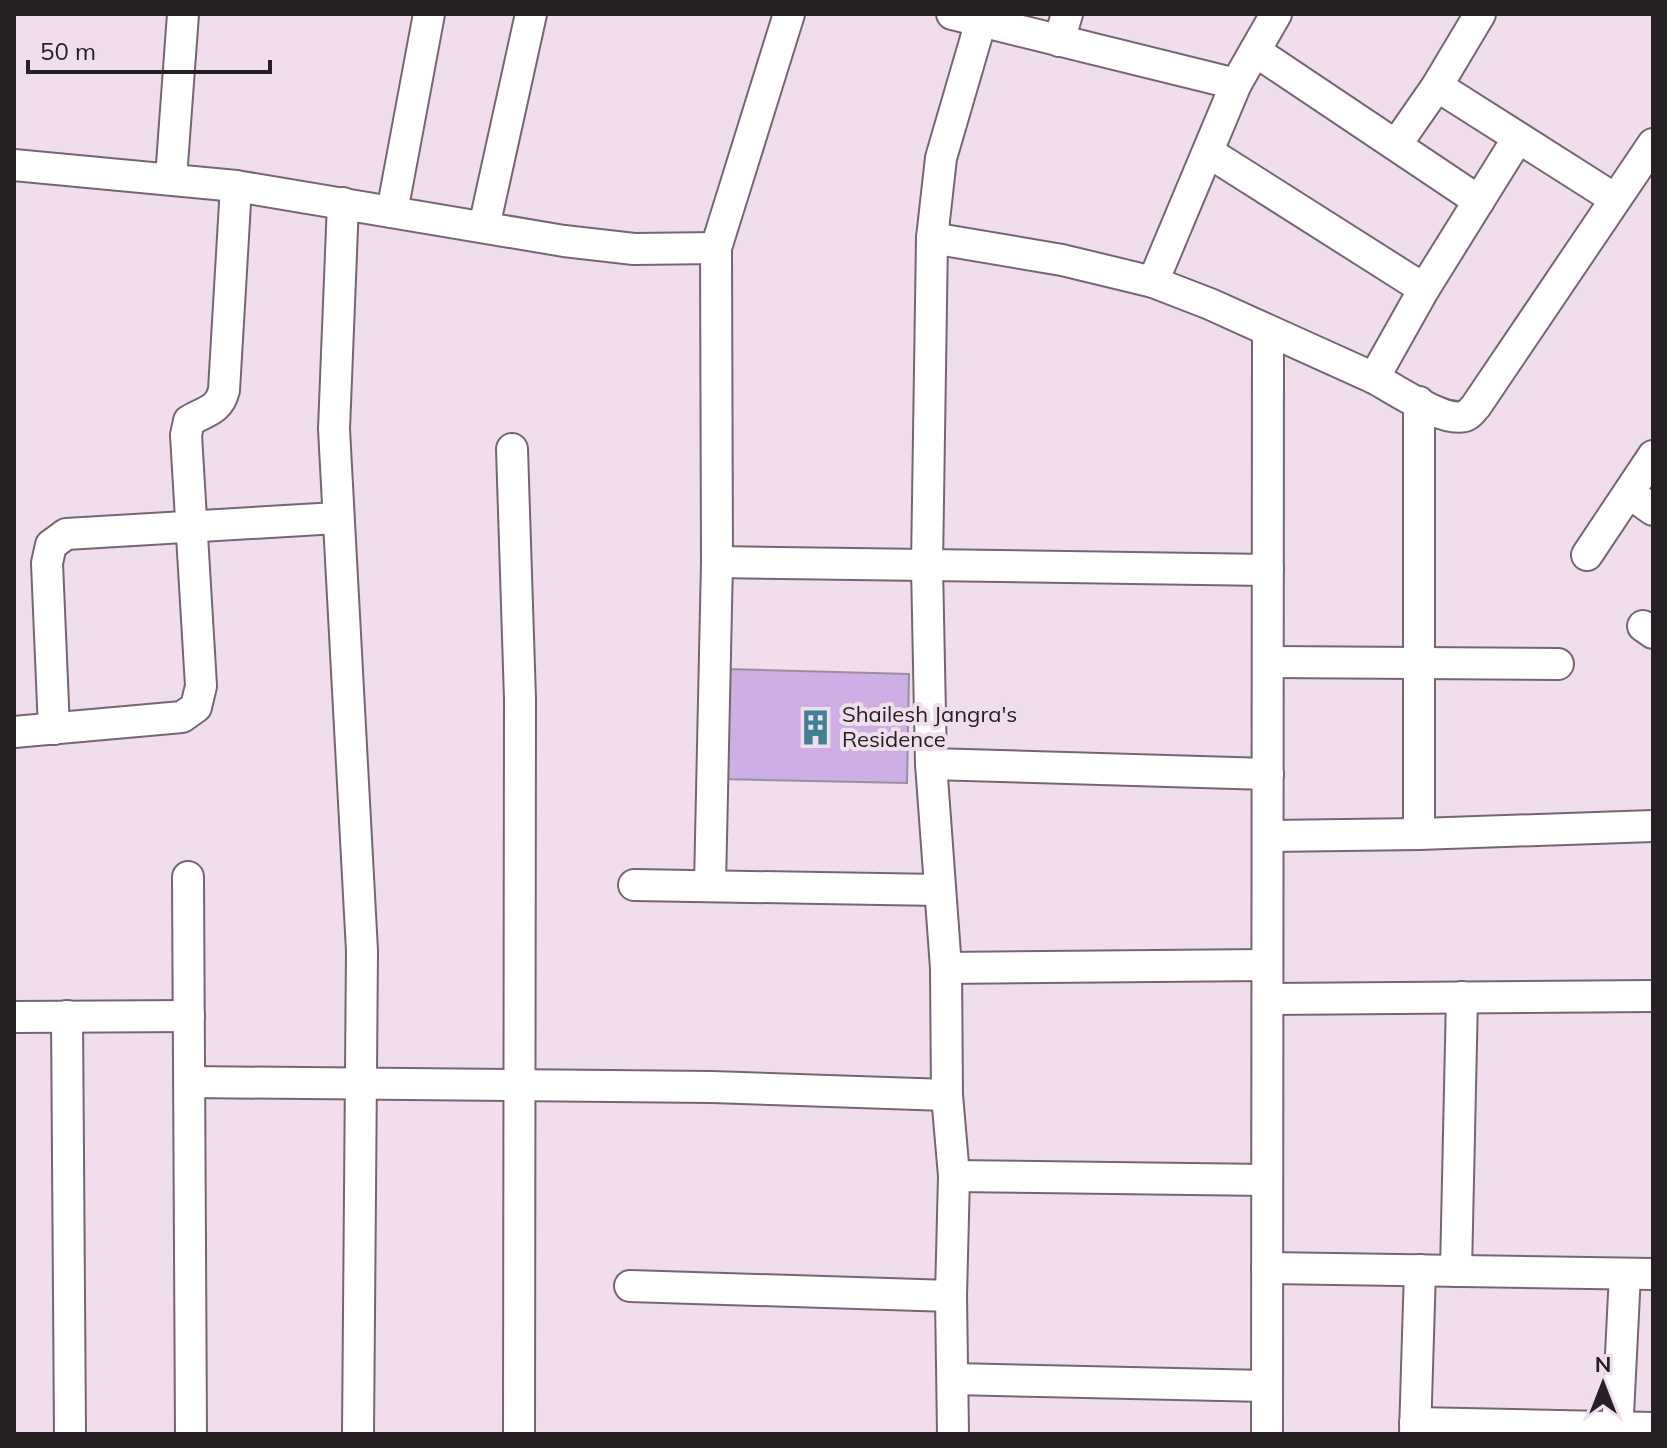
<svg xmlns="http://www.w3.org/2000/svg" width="1667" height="1448" font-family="Mulish,sans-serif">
	<rect width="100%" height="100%" fill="#f0deec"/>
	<polygon fill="#cdaee5" stroke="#998fa1" stroke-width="2" points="726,669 909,674 907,783 721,779"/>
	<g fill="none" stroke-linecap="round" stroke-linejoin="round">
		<defs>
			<g id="street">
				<polyline points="952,14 1236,84"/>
				<polyline points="1276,14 1236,84 1153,282 1210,304 1374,378 1424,289 1518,138"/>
				<polyline points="1059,41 1067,14"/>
				<polyline points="1255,51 1479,201"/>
				<polyline points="1437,86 1615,199"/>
				<polyline points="1396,145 1437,86 1480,14"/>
				<polyline points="1208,152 1424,289"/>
				<polyline points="14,165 236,186 564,241 634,249 716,248"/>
				<polyline points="171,178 183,14"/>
				<polyline points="343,203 334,429 362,951 358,1434"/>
				<polyline points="392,212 429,14"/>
				<polyline points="484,227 531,14"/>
				<polyline points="932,238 1062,260 1153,282"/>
				<path d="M 1374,378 C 1393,388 1448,426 1467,415 C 1471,413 1473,409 1476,406 L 1653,144"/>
				<polyline points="1419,402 1419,834"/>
				<polyline points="512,449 520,699 519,1434"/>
				<polyline points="1629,493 1653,510"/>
				<polyline points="1587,555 1653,456"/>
				<polyline points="717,562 1268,570"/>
				<polyline points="1643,626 1653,633"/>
				<polyline points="1268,662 1558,664"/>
				<polyline points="54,729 47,563 51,545 66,534 337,518"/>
				<path d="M 14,732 L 182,717 L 196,707 L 201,686 L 186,435 L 189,421 C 205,411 219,411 224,390 L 236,186"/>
				<polyline points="931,764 1268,774"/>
				<polyline points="1268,836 1419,834 1653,826"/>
				<polyline points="188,877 191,1434"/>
				<polyline points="634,885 939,890"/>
				<polyline points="710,885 717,562 716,248 789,14"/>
				<polyline points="946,968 1266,965"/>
				<polyline points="1268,999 1653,996"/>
				<polyline points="67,1016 70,1434"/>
				<polyline points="14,1017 189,1016"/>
				<polyline points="190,1082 712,1087 947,1095"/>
				<polyline points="954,1176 1267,1180"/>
				<polyline points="1267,1268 1653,1274"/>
				<polyline points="1456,1271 1462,997"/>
				<polyline points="630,1286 951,1296"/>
				<polyline points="953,1379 1267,1386"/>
				<polyline points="1415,1423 1653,1428"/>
				<polyline points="953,1434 951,1296 954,1176 947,1095 946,968 931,764 927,566 932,238 941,158 981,21"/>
				<polyline points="1267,1434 1268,332"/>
				<polyline points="1415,1434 1420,1270"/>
				<polyline points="1617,1434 1625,1274"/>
			</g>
		</defs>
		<use href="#street" stroke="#766673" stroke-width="34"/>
		<use href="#street" stroke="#fff" stroke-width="30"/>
	</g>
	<defs>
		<symbol id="building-bare" viewBox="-9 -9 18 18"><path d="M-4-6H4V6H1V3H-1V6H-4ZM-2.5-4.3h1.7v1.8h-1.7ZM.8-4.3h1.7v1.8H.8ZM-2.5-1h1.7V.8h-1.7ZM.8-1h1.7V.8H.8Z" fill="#3f8093" stroke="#f0deec" stroke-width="2.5" paint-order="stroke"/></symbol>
	</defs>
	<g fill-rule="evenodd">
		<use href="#building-bare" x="790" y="702" width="51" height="51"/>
	</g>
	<g text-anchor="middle" stroke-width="8" stroke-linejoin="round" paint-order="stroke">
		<g font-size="22" fill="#262025" stroke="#f0deec" text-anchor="start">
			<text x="842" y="722">Shailesh Jangra's<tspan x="842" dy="25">Residence</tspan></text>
		</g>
	</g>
	<rect width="1667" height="1448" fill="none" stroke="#262025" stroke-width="32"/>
	<g transform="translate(1603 1384)" stroke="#f0deec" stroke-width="6" paint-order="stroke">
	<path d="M0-6L14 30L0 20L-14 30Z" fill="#262025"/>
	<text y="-12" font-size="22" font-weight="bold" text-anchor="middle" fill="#262025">N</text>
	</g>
	<path d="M28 60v12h242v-12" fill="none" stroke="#262025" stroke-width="4"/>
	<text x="40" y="60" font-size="24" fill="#262025" stroke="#f0deec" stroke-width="6" paint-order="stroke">50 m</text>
</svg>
